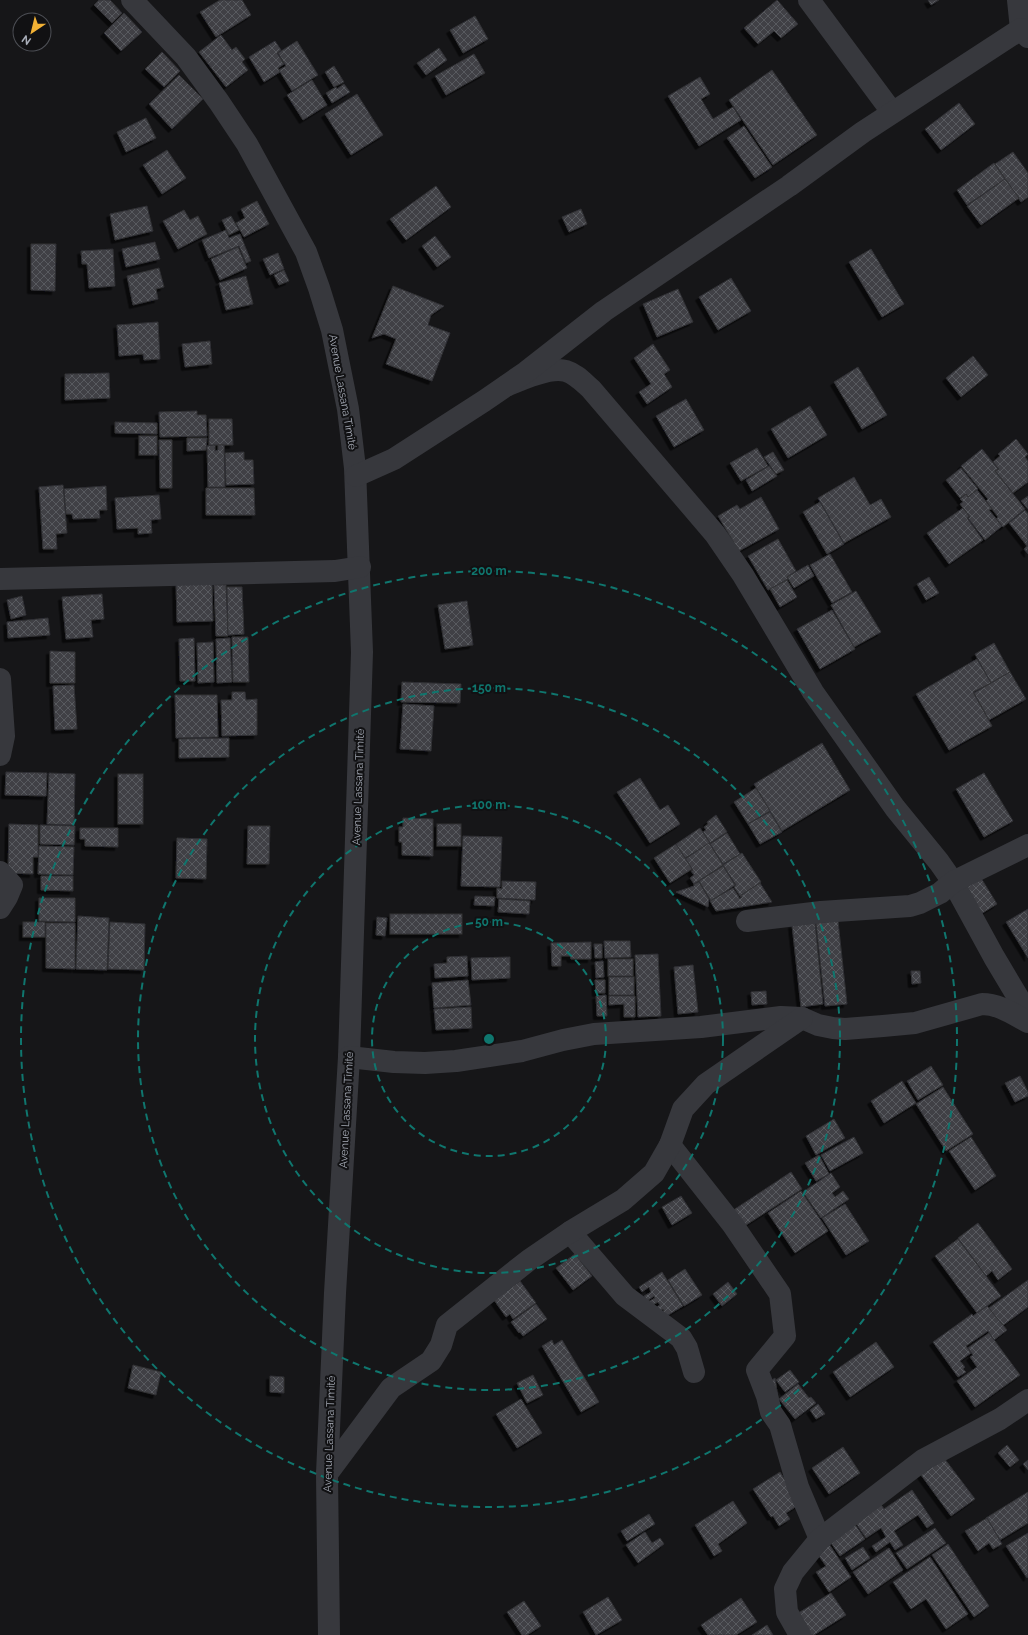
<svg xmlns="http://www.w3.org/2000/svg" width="1028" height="1635" font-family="Raleway,sans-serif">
	<defs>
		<pattern id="building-cross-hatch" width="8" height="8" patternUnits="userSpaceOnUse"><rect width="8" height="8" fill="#404145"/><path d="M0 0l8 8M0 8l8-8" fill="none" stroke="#595a5e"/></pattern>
		<filter id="shadow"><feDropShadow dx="-3.5" dy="3.5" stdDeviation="0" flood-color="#0009"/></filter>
	</defs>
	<rect width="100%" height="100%" fill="#161618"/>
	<g fill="url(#building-cross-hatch)" stroke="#303034" filter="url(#shadow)">
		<polygon points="99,0 110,0 122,13 112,23 94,5"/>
		<polygon points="220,0 242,0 251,15 216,37 200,12"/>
		<polygon points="777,0 798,24 781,38 774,31 758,44 744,28"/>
		<polygon points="928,0 939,0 931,5"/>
		<polygon points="124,13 142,32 121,51 104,33"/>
		<polygon points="475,16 488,39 463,53 450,30"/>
		<polygon points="221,35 232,50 236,47 245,59 242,62 248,70 226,87 199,52"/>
		<polygon points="275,41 281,50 277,53 284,64 278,68 280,72 264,82 249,57"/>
		<polygon points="297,41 318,75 292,91 279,70 286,66 278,53"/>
		<polygon points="439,48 447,60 426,75 417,63"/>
		<polygon points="162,52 180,71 164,87 145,69"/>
		<polygon points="474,54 485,73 446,95 435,76"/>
		<polygon points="334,66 344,82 334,87 325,72"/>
		<polygon points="772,70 817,135 773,165 729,100"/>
		<polygon points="179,75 203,99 172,129 149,104"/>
		<polygon points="700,77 710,94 701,99 713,119 733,107 741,120 699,146 668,96"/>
		<polygon points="312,80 327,105 303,120 287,95"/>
		<polygon points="344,84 350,92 332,103 326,93 336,87 337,89"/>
		<polygon points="357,94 383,135 351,155 325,114"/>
		<polygon points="959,103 975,124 941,150 925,129"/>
		<polygon points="146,118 156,138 126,152 117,132"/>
		<polygon points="744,126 772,167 755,178 727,138"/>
		<polygon points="167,150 186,178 162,194 143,165"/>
		<polygon points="1013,152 1028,173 1028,197 1021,202 995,164"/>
		<polygon points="994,163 1005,179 967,205 957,190"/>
		<polygon points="1005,179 1019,198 981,225 967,206"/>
		<polygon points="436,186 451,207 406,240 390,219"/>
		<polygon points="257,201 269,224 244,237 236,223 245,218 241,209"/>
		<polygon points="147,206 153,231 115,240 110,214"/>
		<polygon points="581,209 587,224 569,232 562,217"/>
		<polygon points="184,210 190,220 198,216 207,234 178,249 163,221"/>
		<polygon points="231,216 239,230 229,235 222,220"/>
		<polygon points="226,230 229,238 240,234 251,261 246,263 239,246 209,258 202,240"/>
		<polygon points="435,236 451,257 437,267 422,246"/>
		<polygon points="155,242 160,259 126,267 122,249"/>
		<polygon points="31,244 56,244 55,291 31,290"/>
		<polygon points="238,247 247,268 220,280 211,259"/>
		<polygon points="113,249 115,286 89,288 87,264 82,264 81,251"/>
		<polygon points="871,249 904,304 882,317 849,262"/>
		<polygon points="278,253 284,269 270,275 263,259"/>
		<polygon points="159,268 164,287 156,289 158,299 133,305 127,276"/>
		<polygon points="284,270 289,281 279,285 274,275"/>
		<polygon points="246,276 253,304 226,310 219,283"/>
		<polygon points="731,278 751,311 718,330 699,297"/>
		<polygon points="393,286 444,306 431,315 428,325 450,333 432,381 386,364 396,339 384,334 372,338"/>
		<polygon points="678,289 693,322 657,337 643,304"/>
		<polygon points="158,322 160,359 144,360 143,354 119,356 117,325"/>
		<polygon points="210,341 212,364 185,367 182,344"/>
		<polygon points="653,344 670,370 664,374 672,387 647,404 639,392 651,384 634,358"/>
		<polygon points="973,356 988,375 961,397 946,378"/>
		<polygon points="858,367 887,415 862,429 834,382"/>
		<polygon points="109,373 110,398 65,400 65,374"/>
		<polygon points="686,399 704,430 674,447 656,416"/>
		<polygon points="810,406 827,435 788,458 771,429"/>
		<polygon points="197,411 197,415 206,415 207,436 160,437 159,412"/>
		<polygon points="209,419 232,419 233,445 209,445"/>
		<polygon points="115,422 157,423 157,434 115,433"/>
		<rect x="139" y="436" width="18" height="19"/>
		<polygon points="187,438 207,438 206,450 187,451"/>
		<polygon points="1016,439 1028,454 1025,457 1028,461 1028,482 1013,493 995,471 999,469 993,462 1000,456 998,454"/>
		<polygon points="159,440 172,440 172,488 160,488"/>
		<polygon points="215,445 215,451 218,450 218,445 224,445 225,487 208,487 207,446"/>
		<polygon points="757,448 768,466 741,481 730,463"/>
		<polygon points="982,449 998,469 995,471 1025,509 1003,527 996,519 998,517 986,501 988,499 961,466"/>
		<polygon points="244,452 244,460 253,460 254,484 226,485 225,453"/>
		<polygon points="773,452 784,470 776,474 764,457"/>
		<polygon points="769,466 777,476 752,491 746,480"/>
		<polygon points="961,468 978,489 968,497 966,494 960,498 946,480"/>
		<polygon points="854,477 870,505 881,499 891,517 844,543 818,498"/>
		<polygon points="63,485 67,533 56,534 57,549 43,549 39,487"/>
		<polygon points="106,486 107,510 99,510 100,518 73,519 72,514 66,514 64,489"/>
		<polygon points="206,488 254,488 255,515 206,515"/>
		<polygon points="977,490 992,509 989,510 1002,526 985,540 968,518 970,517 960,504 963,502 960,499 966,494 968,497"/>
		<polygon points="159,495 161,519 151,520 152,533 138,534 138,528 117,529 115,498"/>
		<polygon points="1028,496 1028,509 1021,501"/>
		<polygon points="761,497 779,529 739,551 718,516 737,505 740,509"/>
		<polygon points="820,502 844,544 827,554 803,512"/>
		<polygon points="963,508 969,516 967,518 983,540 949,564 927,533"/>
		<polygon points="1025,510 1028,514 1028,554 1024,549 1027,546 1009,523"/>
		<polygon points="778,539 796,571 787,577 788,579 768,590 748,556"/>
		<polygon points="830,554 852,592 832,603 810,565"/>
		<polygon points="808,565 814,576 794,588 787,577"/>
		<polygon points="929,577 939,593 926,600 917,584"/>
		<polygon points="787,580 797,597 780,607 770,589"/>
		<polygon points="212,583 213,621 177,622 176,584"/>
		<polygon points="214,585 226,585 228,636 216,636"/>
		<polygon points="227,587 242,587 244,634 228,635"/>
		<polygon points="856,591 881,632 854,647 831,605"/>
		<polygon points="102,594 104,619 91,620 93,637 66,639 62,597"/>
		<polygon points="22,596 26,615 11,619 7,600"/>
		<polygon points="467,601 473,645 445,649 438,605"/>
		<polygon points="832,610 855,649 820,669 797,629"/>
		<polygon points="48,618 50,635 8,638 7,622"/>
		<polygon points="232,637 248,637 249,682 233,682"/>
		<polygon points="194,638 195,681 180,681 179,639"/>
		<polygon points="230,638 232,682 217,683 216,639"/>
		<polygon points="213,642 214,682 198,683 197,643"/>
		<polygon points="994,643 1010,672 991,683 975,654"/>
		<polygon points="50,651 75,652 75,683 50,683"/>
		<polygon points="977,659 991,683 973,692 992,726 949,750 916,694"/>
		<polygon points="1010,672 1026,699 989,720 974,693"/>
		<polygon points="402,682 461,684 460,703 401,702"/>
		<polygon points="74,685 77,729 55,730 53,686"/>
		<polygon points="232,692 245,692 246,700 257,699 257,735 222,736 221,700 232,700"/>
		<polygon points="175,695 217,695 218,737 176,738"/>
		<polygon points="403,704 434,706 431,751 400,749"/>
		<polygon points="229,738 229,757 179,758 179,739"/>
		<polygon points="822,743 850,790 782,831 754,784"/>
		<polygon points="6,772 47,773 46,796 5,795"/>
		<polygon points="49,773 75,774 74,825 47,824"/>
		<polygon points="984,773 1013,821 984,837 956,789"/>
		<rect x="118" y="774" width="25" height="50"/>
		<polygon points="640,778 660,810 668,805 680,824 650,843 617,792"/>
		<polygon points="756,788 770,811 748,824 734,802"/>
		<polygon points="770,812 782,832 760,844 748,824"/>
		<polygon points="716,815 727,832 710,843 703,832 706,830 704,827 708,824 707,822"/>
		<polygon points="403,818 433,819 433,856 402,855 402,842 399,842 399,827 403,827"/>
		<polygon points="9,824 38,825 38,857 33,857 33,874 8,873"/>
		<rect x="437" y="824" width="24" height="22"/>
		<polygon points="40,825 75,826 74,845 40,844"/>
		<polygon points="248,826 270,826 269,864 247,864"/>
		<polygon points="80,828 118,828 118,847 85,846 85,839 80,839"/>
		<polygon points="700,828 710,843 685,858 676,844"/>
		<polygon points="727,833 740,854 723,864 710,844"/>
		<polygon points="463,836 502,837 500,887 461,886"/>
		<polygon points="177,838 207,839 206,879 176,878"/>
		<polygon points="709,843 723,865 694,884 690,878 694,875 691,871 693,870 685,859"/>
		<polygon points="676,844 692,869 670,883 654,858"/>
		<polygon points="39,846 74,847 73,875 38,874"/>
		<polygon points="742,853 761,882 740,896 734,887 736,885 723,865"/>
		<polygon points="723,866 735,885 711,901 699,881"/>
		<polygon points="41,876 73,876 73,891 41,890"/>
		<polygon points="981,878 997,904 976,917 960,891"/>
		<polygon points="502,881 536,882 535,900 497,898 497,888 502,889"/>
		<polygon points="699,882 709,899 708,907 676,892 694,886 694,884"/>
		<polygon points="760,883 772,902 716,911 710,901 733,888 739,897 739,899 742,897 740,896"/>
		<polygon points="475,896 495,897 494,906 474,905"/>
		<polygon points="39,898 75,898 75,922 39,921"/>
		<polygon points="499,899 530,901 529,914 498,912"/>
		<polygon points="1028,909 1028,958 1006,922"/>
		<rect x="390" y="914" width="72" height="20"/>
		<polygon points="78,916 109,918 107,970 76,969"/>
		<polygon points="377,917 387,918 385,936 376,935"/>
		<polygon points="838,921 847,1004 825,1006 816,923"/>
		<rect x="23" y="922" width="22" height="15"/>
		<polygon points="110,922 145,924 144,970 108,969"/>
		<polygon points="46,923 75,923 75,969 46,968"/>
		<polygon points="815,923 823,1004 801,1007 792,925"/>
		<polygon points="604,941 630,941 631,957 605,958"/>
		<polygon points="591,942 591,959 571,959 570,956 561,956 561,966 552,966 551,943"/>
		<polygon points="594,944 602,944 602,958 595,958"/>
		<polygon points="658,954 661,1016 638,1017 635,955"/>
		<polygon points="467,956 468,976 435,978 434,964 447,963 447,957"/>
		<polygon points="510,957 510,978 472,980 471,958"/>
		<rect x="608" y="959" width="25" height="17"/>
		<polygon points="603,961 604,977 596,978 595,962"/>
		<polygon points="693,965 698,1012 678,1014 674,967"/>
		<polygon points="911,971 920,971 921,983 912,984"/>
		<rect x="609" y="977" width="25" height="18"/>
		<polygon points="468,980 471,1005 434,1008 432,983"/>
		<polygon points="595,980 605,980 605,993 596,993"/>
		<polygon points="766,991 767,1004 752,1005 751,992"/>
		<polygon points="606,995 607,1016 597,1016 596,996"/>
		<polygon points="609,996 635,996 635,1017 624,1017 624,1004 609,1005"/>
		<polygon points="471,1007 472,1028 436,1030 434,1009"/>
		<polygon points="931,1066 943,1085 918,1100 907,1081"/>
		<polygon points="1020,1076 1028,1092 1028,1096 1015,1102 1005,1083"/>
		<polygon points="902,1081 916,1103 884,1123 871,1101"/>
		<polygon points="943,1087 973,1134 946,1151 916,1104"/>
		<polygon points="834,1119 845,1138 816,1155 806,1136"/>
		<polygon points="854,1137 863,1153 830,1171 821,1155"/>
		<polygon points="971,1137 996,1176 975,1190 949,1151"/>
		<polygon points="819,1155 829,1174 816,1181 805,1163"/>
		<polygon points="791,1172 802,1189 743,1227 732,1211"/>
		<polygon points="831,1173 840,1187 832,1193 835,1197 843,1191 849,1199 821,1218 803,1192"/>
		<polygon points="801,1191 828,1231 795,1253 768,1213"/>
		<polygon points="681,1196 692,1213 672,1225 662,1207"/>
		<polygon points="845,1204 869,1241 846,1255 822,1218"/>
		<polygon points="978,1223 1012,1269 998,1280 992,1271 986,1276 958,1238"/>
		<polygon points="958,1239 1001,1296 977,1313 935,1256"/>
		<polygon points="575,1254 592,1276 573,1290 556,1268"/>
		<polygon points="685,1269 702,1295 684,1306 668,1280"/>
		<polygon points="662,1272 683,1306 660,1320 657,1316 664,1311 663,1309 656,1313 653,1309 660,1305 658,1302 651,1306 648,1302 655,1298 654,1296 647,1301 644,1296 651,1292 649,1287 642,1292 639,1287"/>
		<polygon points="1028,1280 1028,1307 1002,1326 989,1308"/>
		<polygon points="520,1281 536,1303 513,1319 510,1314 506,1317 494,1300"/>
		<polygon points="728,1282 737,1294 722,1306 713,1294"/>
		<polygon points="536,1304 547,1319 523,1336 520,1332 519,1333 511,1322"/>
		<polygon points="987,1306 1007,1330 994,1340 988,1331 966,1346 971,1353 960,1361 965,1367 963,1369 966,1372 958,1377 933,1342 972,1314 973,1316"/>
		<polygon points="989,1333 1020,1375 975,1407 957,1381 977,1367 970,1357 973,1355 968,1348"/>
		<polygon points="552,1340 554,1345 562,1340 599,1402 581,1412 542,1346"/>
		<polygon points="876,1342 894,1367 850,1397 833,1372"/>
		<polygon points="133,1365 161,1372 156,1395 128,1388"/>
		<polygon points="790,1370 799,1382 785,1392 776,1380"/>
		<polygon points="533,1375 543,1395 527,1403 517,1383"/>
		<polygon points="270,1376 284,1377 284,1393 270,1392"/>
		<polygon points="775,1378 778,1398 765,1385"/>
		<polygon points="798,1384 809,1398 811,1397 816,1403 795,1419 779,1399"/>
		<polygon points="521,1399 542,1433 517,1448 496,1414"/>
		<polygon points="818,1404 825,1414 816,1419 810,1410"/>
		<polygon points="1007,1445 1019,1460 1010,1467 998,1453"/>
		<polygon points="843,1447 860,1473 829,1494 812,1468"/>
		<polygon points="944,1458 975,1499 951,1516 921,1475"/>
		<polygon points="1028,1460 1028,1470 1023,1464"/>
		<polygon points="780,1472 800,1504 786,1513 790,1519 779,1526 773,1516 771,1517 753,1489"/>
		<polygon points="912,1490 934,1523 927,1528 918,1515 894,1531 903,1545 895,1550 890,1542 876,1552 872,1546 886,1537 881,1528 866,1538 855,1522 877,1499 884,1509"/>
		<polygon points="1028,1492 1028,1523 1000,1540 986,1518"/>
		<polygon points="733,1501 747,1523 718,1544 722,1551 714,1556 695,1525"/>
		<polygon points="649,1514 655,1524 627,1541 621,1531"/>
		<polygon points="987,1518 1002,1544 993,1549 989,1543 978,1551 965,1531"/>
		<polygon points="854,1523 865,1539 840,1556 829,1540"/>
		<polygon points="935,1528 946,1543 907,1569 896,1553"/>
		<polygon points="645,1532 652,1543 660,1538 664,1544 638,1563 626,1545"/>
		<polygon points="1028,1533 1028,1577 1027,1578 1006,1546"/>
		<polygon points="827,1541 851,1577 829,1592 816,1572 826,1566 814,1549"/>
		<polygon points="948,1544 989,1606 974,1617 932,1555"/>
		<polygon points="863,1547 870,1558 852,1570 845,1558"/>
		<polygon points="889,1548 903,1570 868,1594 853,1572"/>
		<polygon points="930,1557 968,1614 946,1629 926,1599 911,1609 893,1582"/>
		<polygon points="831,1593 846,1615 814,1635 807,1635 795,1615"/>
		<polygon points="608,1597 622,1620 596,1635 583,1612"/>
		<polygon points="741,1598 757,1622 736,1635 708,1635 701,1625"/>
		<polygon points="524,1601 541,1626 527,1635 522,1635 507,1612"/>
		<polygon points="767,1625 773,1635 752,1635"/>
	</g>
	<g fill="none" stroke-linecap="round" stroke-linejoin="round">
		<g stroke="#37383d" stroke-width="22">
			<polyline points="132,0 186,57 219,102 247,144 306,252 319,288 332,330 348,409 355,468 362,652 349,1057 335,1293 327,1474 329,1635"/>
			<polyline points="809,0 892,112"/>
			<polyline points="1018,0 1021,29 1028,37"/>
			<path d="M 506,386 C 520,380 550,366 566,371 C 576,374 583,382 591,389 L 715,534 L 743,575 L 813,692 L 895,808 L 939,862 L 953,882 L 994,957 L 1028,1014"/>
			<polyline points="356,476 394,459 484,401 526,372 604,311 789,186 863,132 1021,29"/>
			<polyline points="0,579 335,571 360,567"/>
			<polyline points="0,679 4,736 0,755"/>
			<polyline points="0,872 12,885 7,897 0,908"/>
			<polyline points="747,921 821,912 910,906 920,903 940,893 953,882 1028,845"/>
			<path d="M 349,1057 L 394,1062 L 425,1063 L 456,1061 L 522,1051 L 563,1040 L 594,1034 L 701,1027 L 781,1017 L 802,1018 L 818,1025 L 833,1028 L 845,1029 L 883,1026 L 915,1023 L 982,1004 C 999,1004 1013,1014 1028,1022"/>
			<polyline points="670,1145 733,1225 780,1294 785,1336 757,1370 767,1396 771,1412 780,1425 798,1487 820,1539"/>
			<polyline points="570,1232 625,1296 681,1338 687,1348 694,1372"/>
			<polyline points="327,1474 391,1388 431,1361 441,1345 447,1325 529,1260 570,1232 623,1200 654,1173 670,1145 683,1109 706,1084 802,1018"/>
			<polyline points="800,1635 787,1612 785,1589 793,1572 820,1539 923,1460 1000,1419 1028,1400"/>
		</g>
	</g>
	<g fill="none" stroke="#0f766e" stroke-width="2" stroke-dasharray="7 5">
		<circle cx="489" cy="1039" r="117"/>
		<circle cx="489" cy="1039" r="234"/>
		<circle cx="489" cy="1039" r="351"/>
		<circle cx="489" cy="1039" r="468"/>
	</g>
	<g text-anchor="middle" stroke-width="4" stroke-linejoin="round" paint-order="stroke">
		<g font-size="11" fill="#a8adb8" stroke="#111113">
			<text transform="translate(343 392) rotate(80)" y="4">Avenue Lassana Timité</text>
			<text transform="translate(358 787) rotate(-88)" y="4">Avenue Lassana Timité</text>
			<text transform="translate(346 1110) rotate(-87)" y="4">Avenue Lassana Timité</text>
			<text transform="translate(329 1434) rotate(-88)" y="4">Avenue Lassana Timité</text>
		</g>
	</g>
	<circle cx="489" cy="1039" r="6" fill="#0f766e" stroke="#111113" stroke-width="2"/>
	<g font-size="12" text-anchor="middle" font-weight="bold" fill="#0f766e" stroke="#111113" stroke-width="4" stroke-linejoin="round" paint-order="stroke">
		<text x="489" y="575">200 m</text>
		<text x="489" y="692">150 m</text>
		<text x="489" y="809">100 m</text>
		<text x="489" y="926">50 m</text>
	</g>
	<g transform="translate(32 32) rotate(215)"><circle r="19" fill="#111113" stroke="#4d4f55"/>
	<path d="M0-3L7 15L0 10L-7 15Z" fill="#f2b134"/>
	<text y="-6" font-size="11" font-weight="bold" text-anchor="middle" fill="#a8adb8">N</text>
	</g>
</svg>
